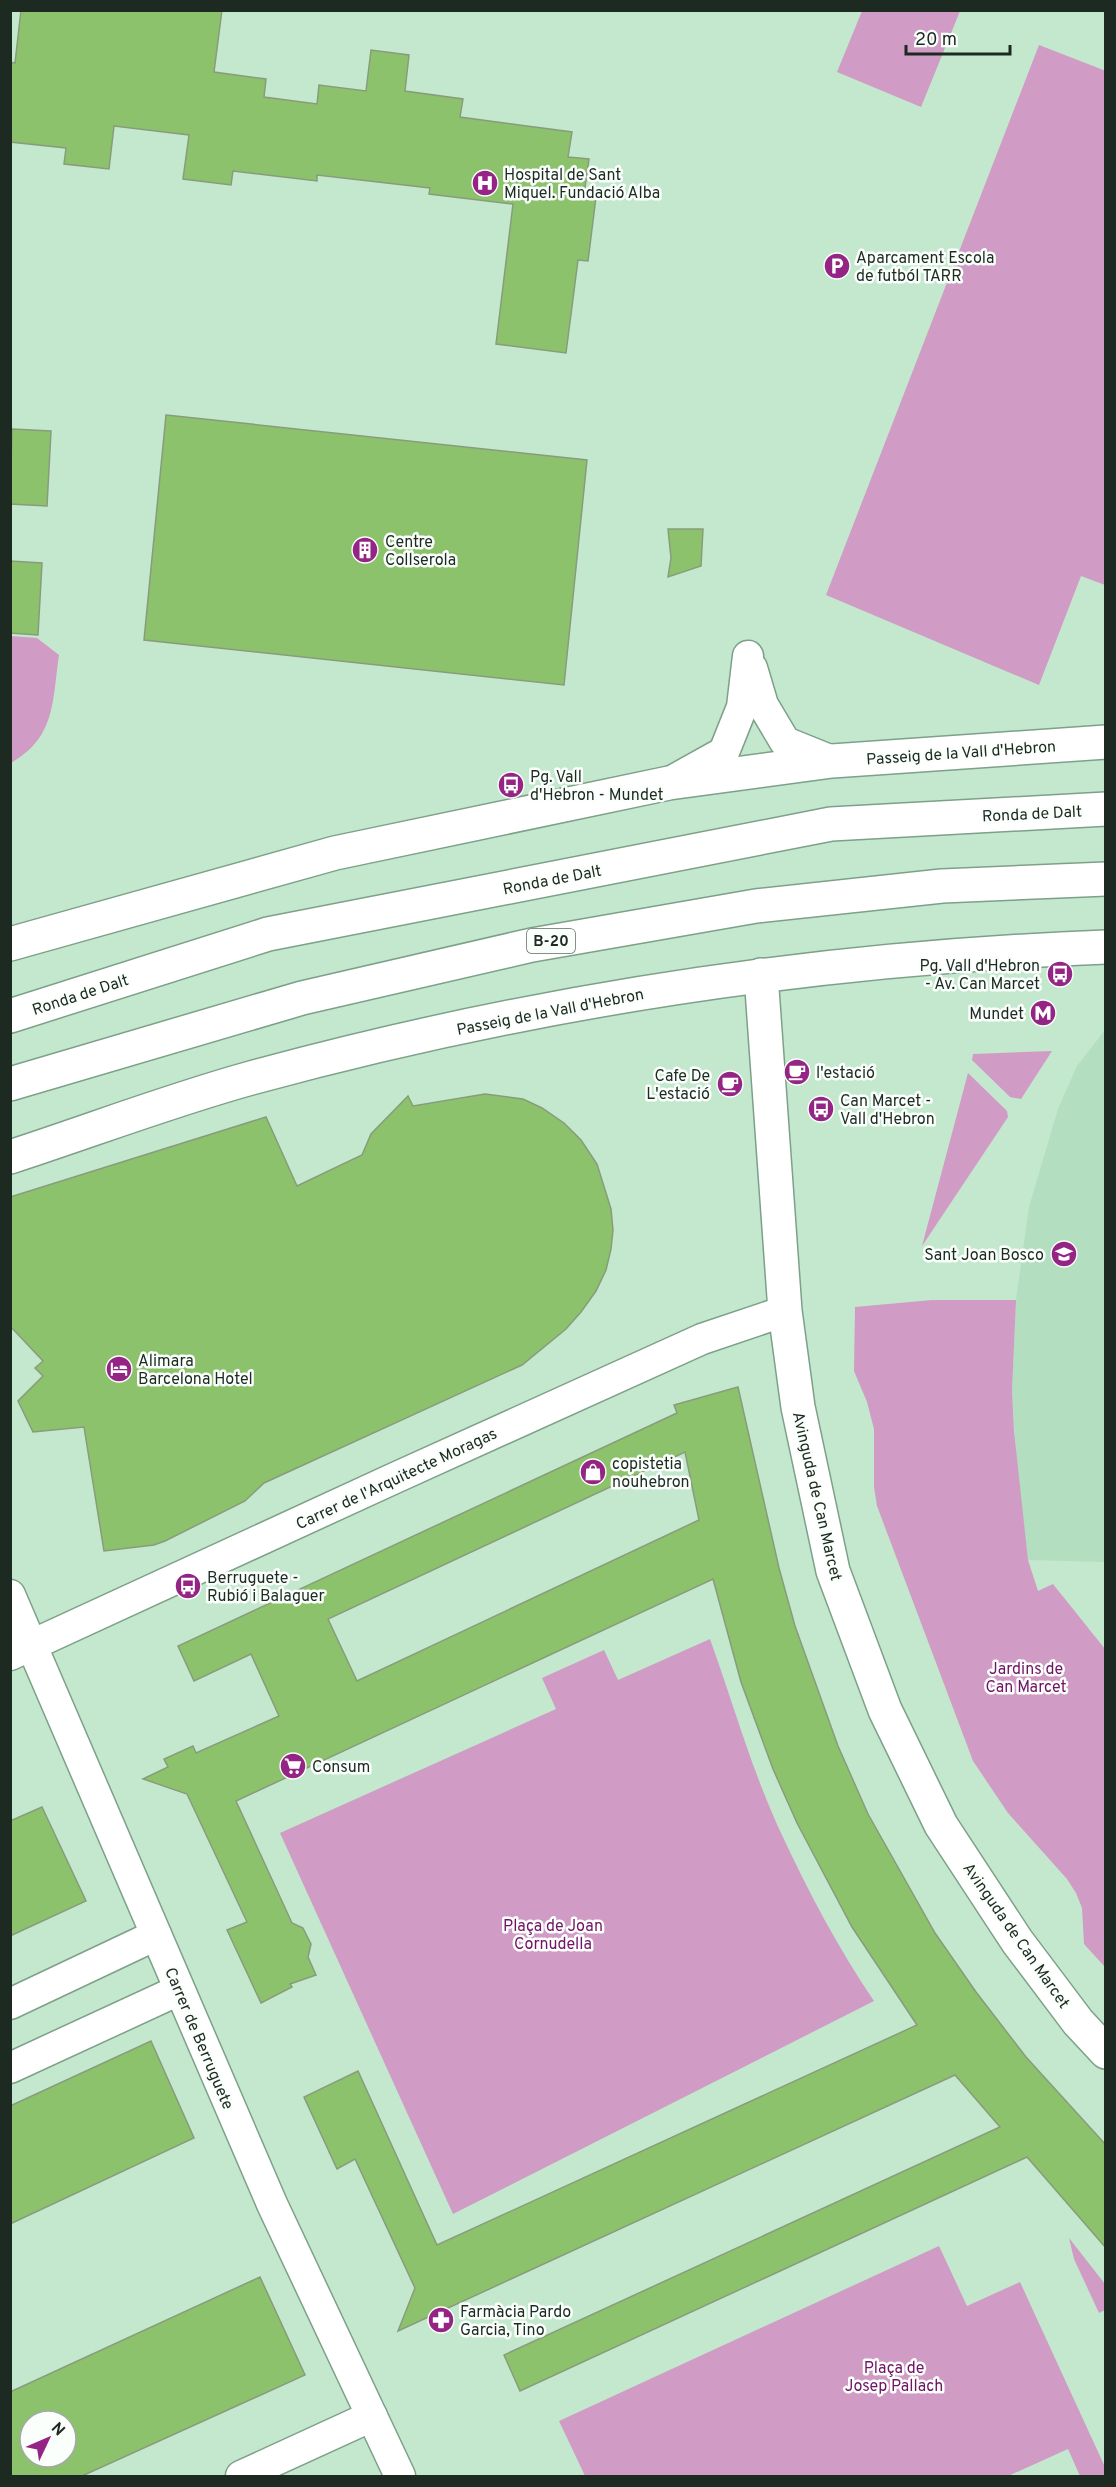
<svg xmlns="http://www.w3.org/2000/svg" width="1116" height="2487" font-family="Overpass,sans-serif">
	<rect width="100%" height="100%" fill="#c3e8ce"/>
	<polygon fill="#b3dec0" points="1105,1030 1105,1562 1028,1560 1017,1471 1012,1391 1016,1300 1029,1207 1058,1109 1077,1066"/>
	<g fill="#d09bc4">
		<polygon points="862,11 960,11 921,107 837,72"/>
		<polygon points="1039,45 1106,71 1105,585 1081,576 1039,685 826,595"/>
		<path d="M 10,636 L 37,638 L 59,655 C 52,702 56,737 11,763 Z"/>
		<polygon points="1052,1051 1021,1099 1010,1097 972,1060 973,1054"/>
		<polygon points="968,1073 1007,1111 1008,1117 922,1246"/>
		<polygon points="932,1300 1016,1300 1012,1391 1014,1431 1028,1560 1038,1591 1053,1584 1105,1649 1105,1967 1084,1944 1082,1908 1076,1893 1067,1879 1008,1813 973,1761 877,1506 874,1487 874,1429 867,1402 854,1371 855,1307"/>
		<path d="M 710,1639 C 733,1703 752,1771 781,1833 C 808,1891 838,1948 874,2001 L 453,2214 L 280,1833 L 556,1709 L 542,1678 L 604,1650 L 618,1680 Z"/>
		<polygon points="1069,2238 1105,2284 1105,2310 1099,2313 1074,2259"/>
		<polygon points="939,2246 967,2306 1020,2282 1105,2467 1105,2476 1080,2476 1068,2449 1008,2476 585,2476 559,2421"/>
	</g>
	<g fill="#8dc26c" stroke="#889c7c" stroke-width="1.5" fill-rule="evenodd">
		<polygon points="21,10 222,10 214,72 266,79 264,97 317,104 319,85 366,91 371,50 409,55 405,91 463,99 460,117 572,132 568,157 589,159 584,195 596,197 588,261 578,260 566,353 496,344 513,204 429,194 430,188 317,175 317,181 233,171 231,185 183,179 189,135 114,126 109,169 64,164 66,148 10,142 10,62 15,63"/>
		<polygon points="166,415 587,460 564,685 144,640"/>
		<polygon points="12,429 51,431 47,506 10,504"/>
		<polygon points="668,529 703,529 701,566 668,577 671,558"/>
		<polygon points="10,561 42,563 38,635 10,633"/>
		<polygon points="485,1094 523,1099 542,1108 564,1123 581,1140 597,1164 611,1209 613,1230 611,1249 606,1270 596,1291 581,1312 566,1329 522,1365 264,1483 245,1501 165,1541 154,1545 104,1551 84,1427 33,1432 18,1401 43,1376 35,1368 43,1361 10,1326 10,1197 266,1117 297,1186 362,1155 371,1134 408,1096 413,1106"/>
		<path d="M 738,1387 L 779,1568 L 795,1626 L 838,1746 L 868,1814 L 935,1933 L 976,1992 L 1026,2057 L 1106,2145 L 1106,2248 L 1027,2157 L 520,2391 L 504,2355 L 1000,2127 L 955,2075 L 398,2331 L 415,2288 L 355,2159 L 337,2169 L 304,2097 L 358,2071 L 437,2245 L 917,2025 L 852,1927 L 797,1823 L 773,1769 L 741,1682 L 713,1579 L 236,1801 L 292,1923 L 303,1928 L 311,1944 L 308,1957 L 316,1975 L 290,1984 L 292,1987 L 261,2003 L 227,1930 L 247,1922 L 187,1794 L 143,1779 L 168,1767 L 164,1759 L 193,1746 L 196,1753 L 279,1716 L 251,1654 L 194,1681 L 178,1646 L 677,1413 L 674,1405 ZM 685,1452 L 699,1520 L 357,1681 L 328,1619 Z"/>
		<polygon points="42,1807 86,1901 10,1936 10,1821"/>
		<polygon points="151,2041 194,2138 10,2224 10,2106"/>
		<path d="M 260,2277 L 305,2375 L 82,2476 L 11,2476 L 10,2392 ZM 30,2421 L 66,2421 L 66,2457 L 30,2457 Z"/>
	</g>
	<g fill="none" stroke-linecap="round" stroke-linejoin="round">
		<defs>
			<g id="minor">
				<polyline points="752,668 763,705 785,742 832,761"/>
				<polyline points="672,781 724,752 742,707 748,656"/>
				<polyline points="10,1595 272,2204 400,2476"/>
				<polyline points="10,1655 397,1477 702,1339 785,1311"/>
				<polyline points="10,2004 156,1935"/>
				<polyline points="10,2068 179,1990"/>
				<polyline points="241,2476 372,2416"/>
			</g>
			<g id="tertiary">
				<polyline points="10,944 335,853 669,783 832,761 1106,742"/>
				<polyline points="761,975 785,1311 798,1407 833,1571 885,1710 941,1825 1017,1941 1078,2022 1106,2052"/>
				<path d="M 10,1157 C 90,1131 171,1100 251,1078 C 529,1002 817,958 1106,947"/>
			</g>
			<g id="trunk">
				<polyline points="10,1016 268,934 831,824 1106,809"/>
				<polyline points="10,1084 302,998 532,945 756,906 942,886 1106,879"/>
			</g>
		</defs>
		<use href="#minor" stroke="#7ea088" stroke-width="33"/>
		<use href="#tertiary" stroke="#7ea088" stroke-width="36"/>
		<use href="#trunk" stroke="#7ea088" stroke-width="36"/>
		<use href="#minor" stroke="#fff" stroke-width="30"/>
		<use href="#tertiary" stroke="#fff" stroke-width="33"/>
		<use href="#trunk" stroke="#fff" stroke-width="33"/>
	</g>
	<defs>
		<symbol id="hospital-disc" viewBox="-11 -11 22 22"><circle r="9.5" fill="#942585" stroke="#fbfffc"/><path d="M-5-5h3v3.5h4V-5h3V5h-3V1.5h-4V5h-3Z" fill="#fff"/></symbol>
		<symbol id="parking-disc" viewBox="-11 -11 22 22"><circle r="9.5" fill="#942585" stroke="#fbfffc"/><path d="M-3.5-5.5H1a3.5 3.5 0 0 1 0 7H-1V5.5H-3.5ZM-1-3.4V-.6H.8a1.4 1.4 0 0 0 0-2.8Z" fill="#fff"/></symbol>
		<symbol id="building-disc" viewBox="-11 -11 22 22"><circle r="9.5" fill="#942585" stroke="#fbfffc"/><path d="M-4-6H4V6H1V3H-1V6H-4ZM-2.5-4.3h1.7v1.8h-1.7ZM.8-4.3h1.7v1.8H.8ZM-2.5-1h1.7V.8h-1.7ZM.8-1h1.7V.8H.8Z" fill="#fff"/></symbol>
		<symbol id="bus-disc" viewBox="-11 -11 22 22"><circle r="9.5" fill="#942585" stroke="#fbfffc"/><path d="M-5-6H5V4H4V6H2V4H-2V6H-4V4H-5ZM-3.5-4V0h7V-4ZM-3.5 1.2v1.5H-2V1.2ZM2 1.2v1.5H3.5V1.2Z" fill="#fff"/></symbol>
		<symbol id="metro-disc" viewBox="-11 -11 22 22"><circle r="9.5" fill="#942585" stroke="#fbfffc"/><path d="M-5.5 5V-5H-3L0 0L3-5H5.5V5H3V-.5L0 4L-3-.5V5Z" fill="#fff"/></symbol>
		<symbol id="cafe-disc" viewBox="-11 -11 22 22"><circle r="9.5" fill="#942585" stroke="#fbfffc"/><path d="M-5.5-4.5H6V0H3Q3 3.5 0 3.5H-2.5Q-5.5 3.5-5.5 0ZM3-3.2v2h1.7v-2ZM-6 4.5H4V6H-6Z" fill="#fff"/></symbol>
		<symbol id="school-disc" viewBox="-11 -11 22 22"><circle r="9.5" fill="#942585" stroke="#fbfffc"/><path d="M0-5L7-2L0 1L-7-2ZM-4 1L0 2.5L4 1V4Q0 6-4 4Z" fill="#fff"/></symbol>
		<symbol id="hotel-disc" viewBox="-11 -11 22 22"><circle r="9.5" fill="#942585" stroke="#fbfffc"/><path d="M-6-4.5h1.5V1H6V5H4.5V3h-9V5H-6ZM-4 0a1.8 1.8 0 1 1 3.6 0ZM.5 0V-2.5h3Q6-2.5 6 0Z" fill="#fff"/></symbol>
		<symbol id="shop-disc" viewBox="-11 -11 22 22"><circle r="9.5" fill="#942585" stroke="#fbfffc"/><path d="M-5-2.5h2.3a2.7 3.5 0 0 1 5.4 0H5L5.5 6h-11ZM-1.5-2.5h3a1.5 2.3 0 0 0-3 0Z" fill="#fff"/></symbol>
		<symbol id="supermarket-disc" viewBox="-11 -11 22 22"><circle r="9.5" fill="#942585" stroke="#fbfffc"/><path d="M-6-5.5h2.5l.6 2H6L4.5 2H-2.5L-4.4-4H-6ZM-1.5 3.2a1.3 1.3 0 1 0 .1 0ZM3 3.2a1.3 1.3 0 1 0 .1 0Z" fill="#fff"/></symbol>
		<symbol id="pharmacy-disc" viewBox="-11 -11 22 22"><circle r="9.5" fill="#942585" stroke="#fbfffc"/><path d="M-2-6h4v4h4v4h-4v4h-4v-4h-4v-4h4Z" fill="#fff"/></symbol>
	</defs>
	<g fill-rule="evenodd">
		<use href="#hospital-disc" x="470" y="168" width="30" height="30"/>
		<use href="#parking-disc" x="822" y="251" width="30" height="30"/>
		<use href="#building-disc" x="350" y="535" width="30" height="30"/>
		<use href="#bus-disc" x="496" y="770" width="30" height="30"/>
		<use href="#bus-disc" x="1045" y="959" width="30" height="30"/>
		<use href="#metro-disc" x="1028" y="998" width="30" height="30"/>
		<use href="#cafe-disc" x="782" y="1057" width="30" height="30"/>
		<use href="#cafe-disc" x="715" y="1069" width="30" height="30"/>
		<use href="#bus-disc" x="806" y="1094" width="30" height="30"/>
		<use href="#school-disc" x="1049" y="1239" width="30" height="30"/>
		<use href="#hotel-disc" x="104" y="1354" width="30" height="30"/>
		<use href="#shop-disc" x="578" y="1457" width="30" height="30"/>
		<use href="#bus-disc" x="173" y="1571" width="30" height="30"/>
		<use href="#supermarket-disc" x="278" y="1751" width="30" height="30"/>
		<use href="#pharmacy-disc" x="426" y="2305" width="30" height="30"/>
	</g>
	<g text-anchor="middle" stroke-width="5" stroke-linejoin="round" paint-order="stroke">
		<rect fill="#fbfffc" stroke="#5f6a63" stroke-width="1.5" x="527" y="929" width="48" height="24" rx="4.5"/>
		<g font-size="15" font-weight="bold" fill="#1c2a21">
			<text x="551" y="946">B-20</text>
		</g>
		<g font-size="16" fill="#1c2a21" stroke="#fbfffc" text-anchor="start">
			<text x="504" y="180">Hospital de Sant<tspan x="504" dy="18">Miquel. Fundació Alba</tspan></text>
			<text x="856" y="263">Aparcament Escola<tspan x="856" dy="18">de futból TARR</tspan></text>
			<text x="385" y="547">Centre<tspan x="385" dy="18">Collserola</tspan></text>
			<text x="530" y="782">Pg. Vall<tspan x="530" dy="18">d'Hebron - Mundet</tspan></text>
			<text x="1040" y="971" text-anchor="end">Pg. Vall d'Hebron<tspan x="1040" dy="18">- Av. Can Marcet</tspan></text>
			<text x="1024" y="1019" text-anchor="end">Mundet</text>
			<text x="816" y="1078">l'estació</text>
			<text x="710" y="1081" text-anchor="end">Cafe De<tspan x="710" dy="18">L'estació</tspan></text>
			<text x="840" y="1106">Can Marcet -<tspan x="840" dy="18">Vall d'Hebron</tspan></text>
			<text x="1044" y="1260" text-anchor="end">Sant Joan Bosco</text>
			<text x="138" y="1366">Alimara<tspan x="138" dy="18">Barcelona Hotel</tspan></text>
			<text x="612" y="1469">copistetia<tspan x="612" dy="18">nouhebron</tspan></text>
			<text x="207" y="1583">Berruguete -<tspan x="207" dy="18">Rubió i Balaguer</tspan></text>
			<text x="312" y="1772">Consum</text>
			<text x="460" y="2317">Farmàcia Pardo<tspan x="460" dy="18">Garcia, Tino</tspan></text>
		</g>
		<g font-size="16" fill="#1c2a21" stroke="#fbfffc">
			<text transform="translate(961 752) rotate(-4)" y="6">Passeig de la Vall d'Hebron</text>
			<text transform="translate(1032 813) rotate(-3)" y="6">Ronda de Dalt</text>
			<text transform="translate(552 879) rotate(-11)" y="6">Ronda de Dalt</text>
			<text transform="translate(80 994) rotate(-18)" y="6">Ronda de Dalt</text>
			<text transform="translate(550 1011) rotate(-11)" y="6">Passeig de la Vall d'Hebron</text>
			<text transform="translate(396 1478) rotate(-25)" y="6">Carrer de l'Arquitecte Moragas</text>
			<text transform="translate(818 1496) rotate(77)" y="6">Avinguda de Can Marcet</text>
			<text transform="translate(1017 1935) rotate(55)" y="6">Avinguda de Can Marcet</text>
			<text transform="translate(200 2038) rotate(67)" y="6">Carrer de Berruguete</text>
		</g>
		<g font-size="16" fill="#721166" stroke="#fbfffc">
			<text x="1026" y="1674">Jardins de<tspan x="1026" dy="18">Can Marcet</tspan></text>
			<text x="553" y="1931">Plaça de Joan<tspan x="553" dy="18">Cornudella</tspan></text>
			<text x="894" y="2373">Plaça de<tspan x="894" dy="18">Josep Pallach</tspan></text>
		</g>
	</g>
	<rect width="1116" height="2487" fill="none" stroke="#1c2a21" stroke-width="24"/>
	<g transform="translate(48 2439) rotate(46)"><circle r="28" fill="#fbfffc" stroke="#a2aaa4" stroke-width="1.5"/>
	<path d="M0-4.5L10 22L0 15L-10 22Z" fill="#942585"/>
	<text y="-9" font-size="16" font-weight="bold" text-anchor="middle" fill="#1c2a21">N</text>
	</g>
	<path d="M906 45v9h104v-9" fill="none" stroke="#1c2a21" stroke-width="3"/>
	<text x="915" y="45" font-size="18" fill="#1c2a21" stroke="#fbfffc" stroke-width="4.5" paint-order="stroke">20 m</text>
</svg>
